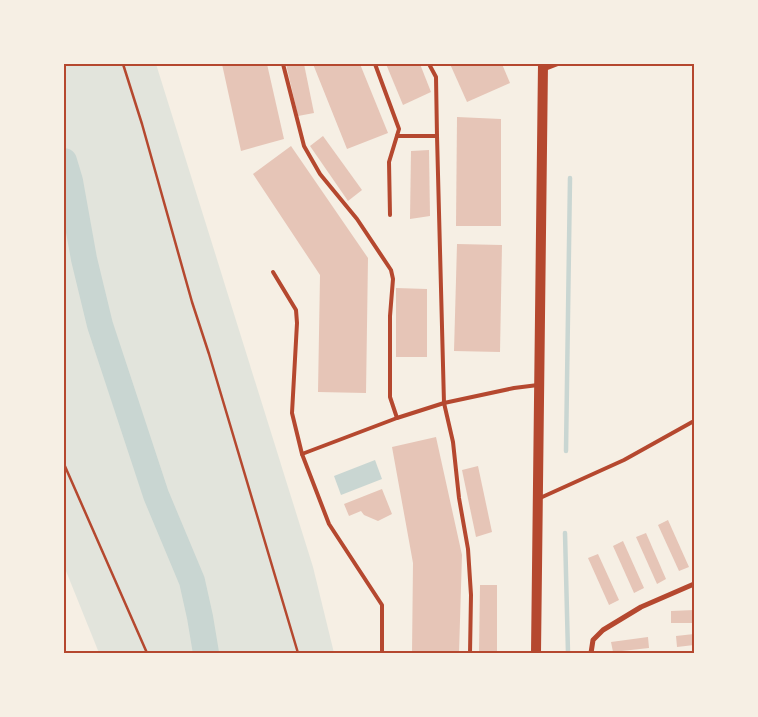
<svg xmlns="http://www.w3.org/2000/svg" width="758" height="717" font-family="Karla,sans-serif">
	<rect width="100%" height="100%" fill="#f6efe4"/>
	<polygon fill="#e2e4dc" points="64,64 156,64 313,567 334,653 99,653 64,566"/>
	<polygon fill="#c9d6d2" points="375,460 382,479 341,495 334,476"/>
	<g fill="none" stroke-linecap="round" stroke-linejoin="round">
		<g stroke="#c9d6d2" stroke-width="4.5">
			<polyline points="566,451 570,178"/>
			<polyline points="565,533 568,653"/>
		</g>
		<polyline stroke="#c9d6d2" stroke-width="26" points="64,161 70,181 84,259 100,325 156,495 192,581 200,617 206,653"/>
	</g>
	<g fill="#e6c5b7">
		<polygon points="222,64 267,64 284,139 241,151"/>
		<polygon points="286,64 304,64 314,113 298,116"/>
		<polygon points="313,64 360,64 388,133 347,149"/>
		<polygon points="386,64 420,64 431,92 403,105"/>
		<polygon points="450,64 502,64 510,83 467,102"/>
		<polygon points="457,117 501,119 501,226 456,226"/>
		<polygon points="323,136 362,190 348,201 310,146"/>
		<polygon points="291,146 368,258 366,393 318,392 320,275 253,174"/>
		<polygon points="429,150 430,216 410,219 411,151"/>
		<polygon points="457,244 502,245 500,352 454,351"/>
		<polygon points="396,288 427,289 427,357 396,357"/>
		<polygon points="436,437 462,555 459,653 412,653 413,563 392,447"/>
		<polygon points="478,466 492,532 476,537 462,470"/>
		<polygon points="382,489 392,514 378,521 364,515 361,511 349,516 344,504"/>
		<polygon points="668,520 689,567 679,571 658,525"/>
		<polygon points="646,533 666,579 657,584 636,537"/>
		<polygon points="623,541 644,588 634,593 613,546"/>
		<polygon points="598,554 619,600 609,605 588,558"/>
		<polygon points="480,585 497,585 497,653 479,653"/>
		<polygon points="694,610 694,623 671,623 671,611"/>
		<polygon points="694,634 694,645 677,647 676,636"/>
		<polygon points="648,637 649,648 613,652 611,642"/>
	</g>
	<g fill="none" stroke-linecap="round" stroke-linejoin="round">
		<g stroke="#b5482f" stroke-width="2.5">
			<polyline points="123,64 142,124 192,302 209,354 298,653"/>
			<polyline points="64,464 147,653"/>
		</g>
		<g stroke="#b5482f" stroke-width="4">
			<polyline points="283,64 304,146 320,174 357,219 391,270 393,279 390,316 390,397 397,418 444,403 453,442 459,498 468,549 471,595 470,653"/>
			<polyline points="375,64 399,129 389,162 390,215"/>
			<polyline points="545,69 558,64"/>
			<polyline points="397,136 437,136 436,77 429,64"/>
			<polyline points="437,136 444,403 514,388 538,385"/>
			<polyline points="273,272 296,310 297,323 292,413 302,454 397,418"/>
			<polyline points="302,454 329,524 382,605 382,653"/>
			<polyline points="540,498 624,460 694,421"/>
		</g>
		<polyline stroke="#b5482f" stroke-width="5" points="591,653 593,640 603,630 641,607 694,584"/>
		<polyline stroke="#b5482f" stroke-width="10" points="536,653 543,64"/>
	</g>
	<rect width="758" height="717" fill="none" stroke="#f6efe4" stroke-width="130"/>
	<rect x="65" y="65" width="628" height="587" fill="none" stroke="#b5482f" stroke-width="2"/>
</svg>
